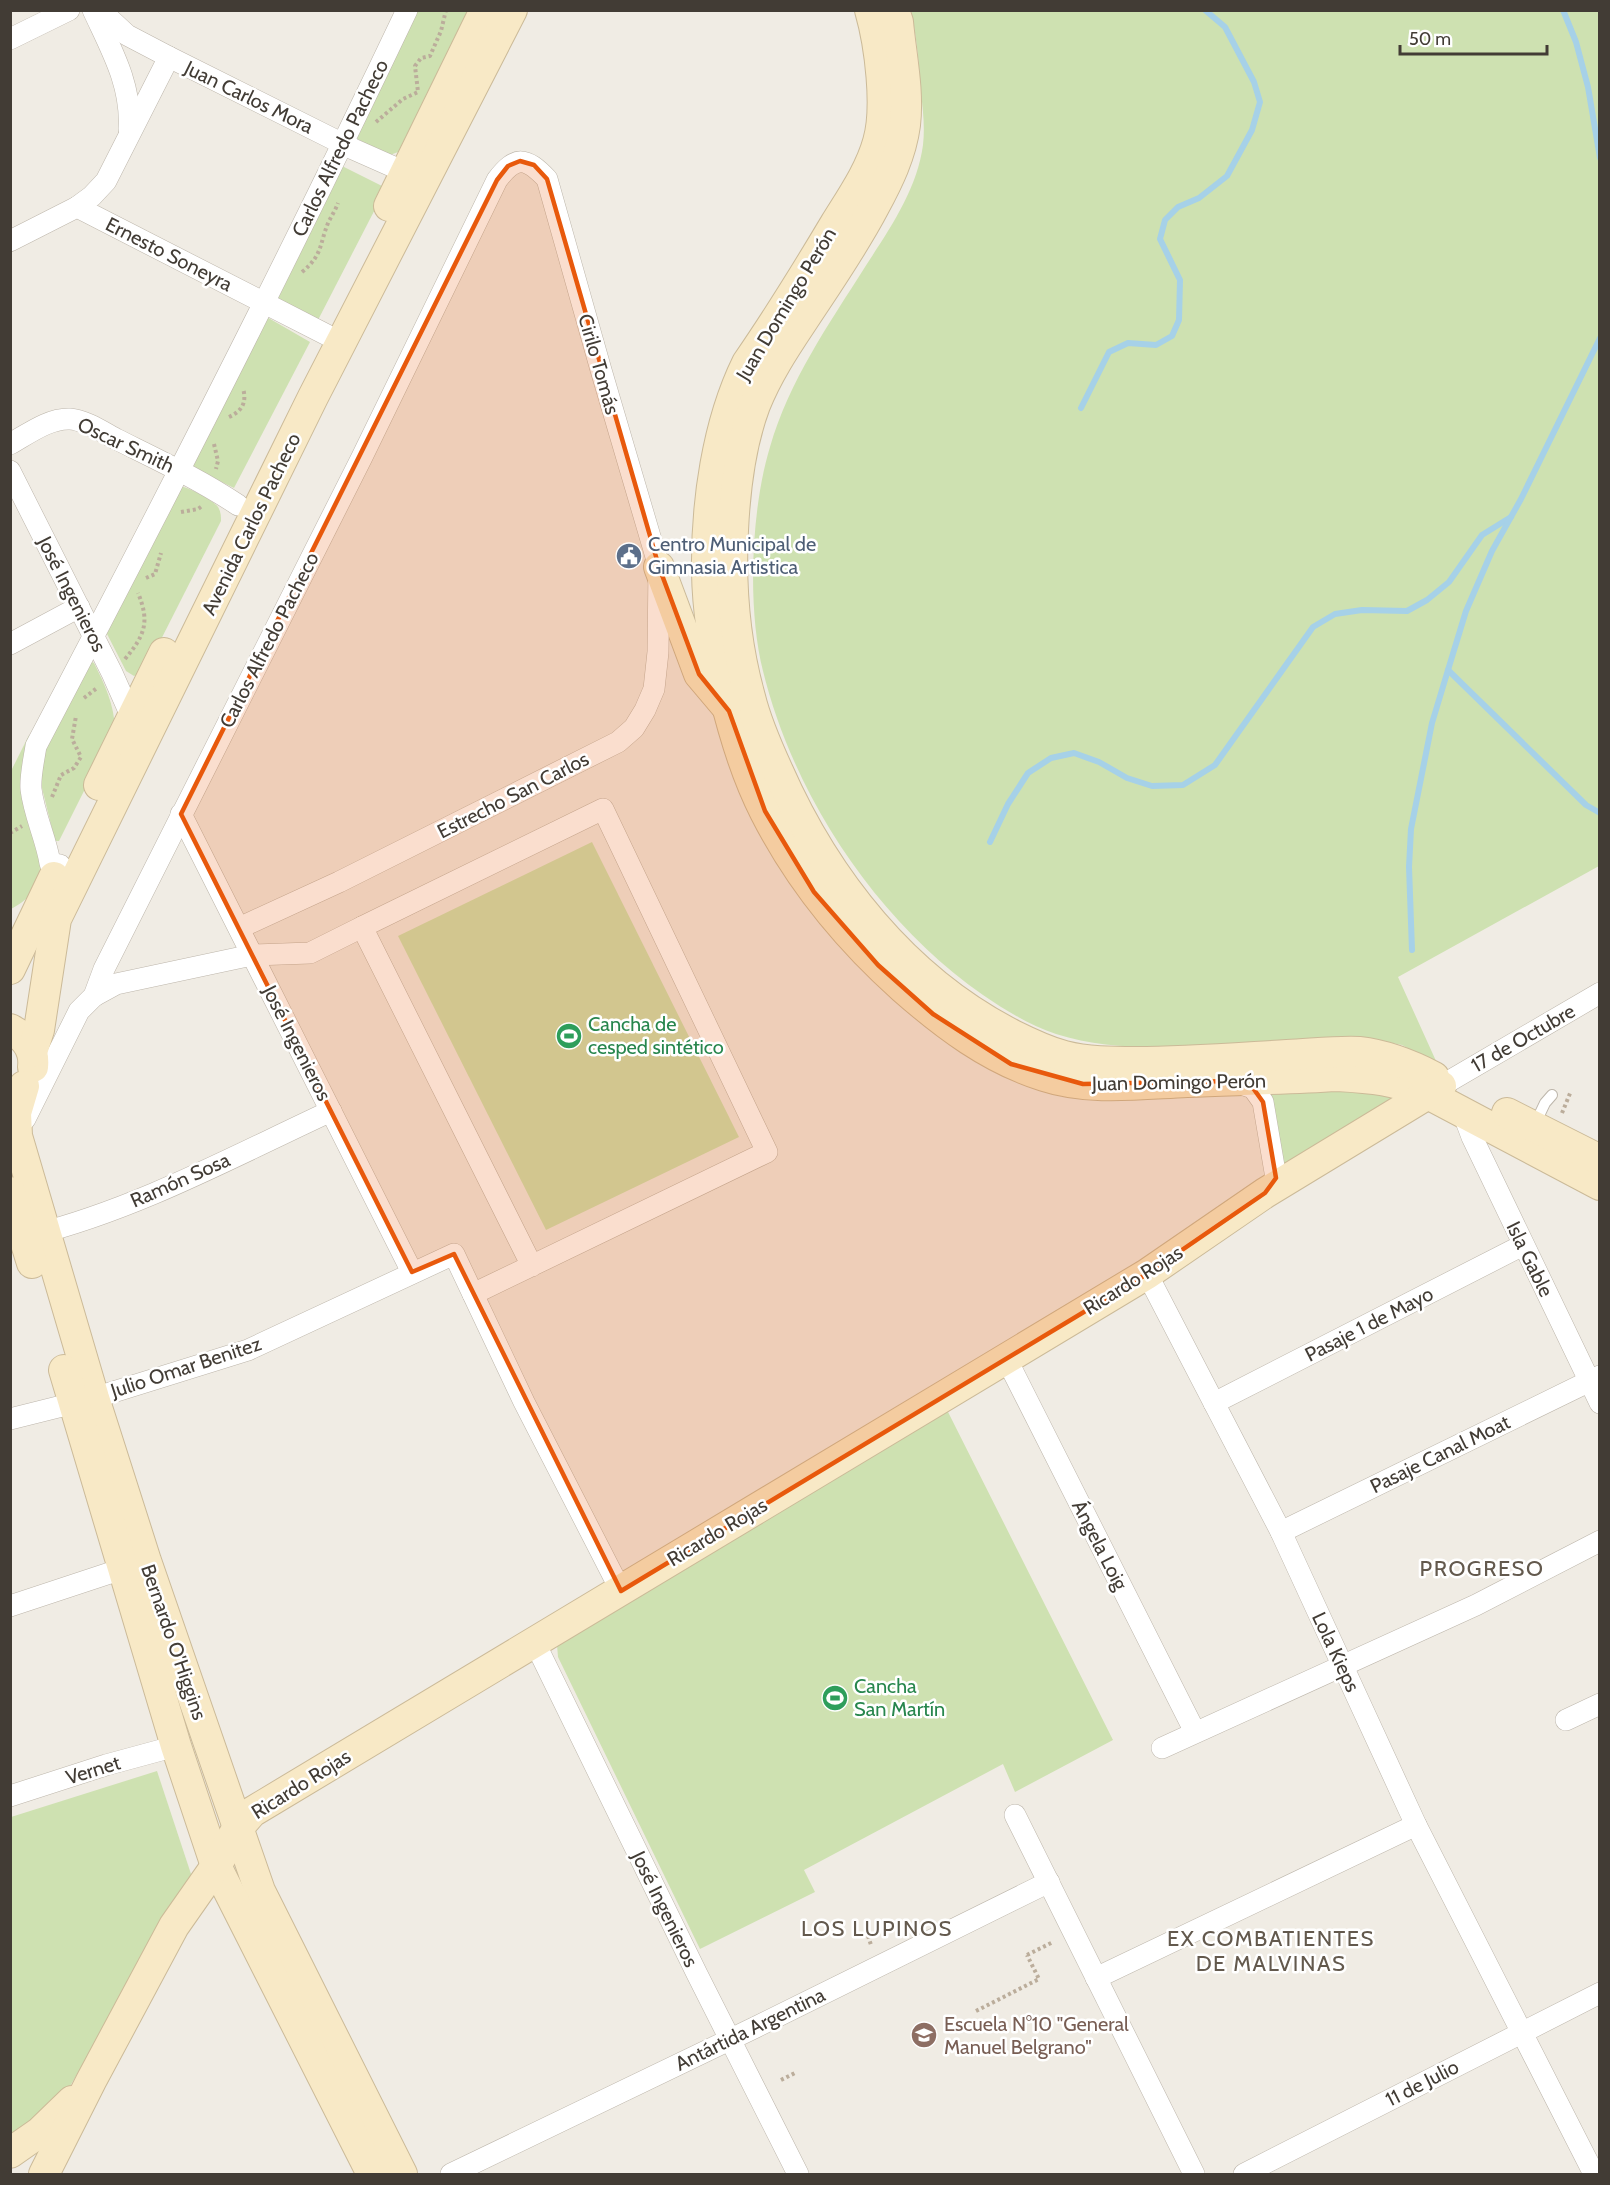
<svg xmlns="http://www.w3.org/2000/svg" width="1610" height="2185" font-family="Cabin,sans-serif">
	<rect width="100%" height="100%" fill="#f0ece4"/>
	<g fill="#cee1b1">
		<polygon points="415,11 478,11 401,151 387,156 356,138"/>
		<path d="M 911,11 L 1599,11 L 1599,866 L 1398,977 L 1446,1083 L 1422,1056 L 1402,1045 L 1372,1039 C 1324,1041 1276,1043 1229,1045 C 1171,1047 1112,1052 1056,1034 C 1030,1025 1006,1011 983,995 C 877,921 794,797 763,671 C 747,608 751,509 770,447 C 789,381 829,324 865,267 C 889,230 917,190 923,145 C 925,128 923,110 921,93 C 919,65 917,38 911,11 Z"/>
		<polygon points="342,166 386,188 318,320 274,299"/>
		<polygon points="265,316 310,342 234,488 191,467"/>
		<path d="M 180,486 C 188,487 213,500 218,507 C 221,512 221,516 221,521 L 145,671 L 134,676 L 126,671 L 106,632 Z"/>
		<path d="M 90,661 L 94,663 C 105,685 114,704 115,729 L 59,841 L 55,841 L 41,784 L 44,751 Z"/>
		<path d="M 29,735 C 28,750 24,767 25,782 C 28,825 65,882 11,909 L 11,771 Z"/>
		<polygon points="592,842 739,1137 546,1230 398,936"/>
		<polygon points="1368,1089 1396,1098 1280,1167 1271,1095 1298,1092"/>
		<polygon points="945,1406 1113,1740 1015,1792 1003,1764 804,1870 815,1892 700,1949 558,1657 557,1645"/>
		<polygon points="157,1771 192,1877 59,2105 11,2140 11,1817"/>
	</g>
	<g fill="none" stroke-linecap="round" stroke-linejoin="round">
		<g stroke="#a6d1e8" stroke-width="6">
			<polyline points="1563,10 1576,42 1588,87 1600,158"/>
			<polyline points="1081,408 1109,352 1128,343 1156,345 1172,336 1179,320 1180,280 1160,239 1165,220 1178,207 1199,198 1227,176 1252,130 1260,102 1254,82 1225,27 1205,10"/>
			<polyline points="1448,670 1586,805 1600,813"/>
			<polyline points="990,842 1008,804 1028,773 1051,758 1074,753 1099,762 1127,778 1152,786 1183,785 1215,765 1313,627 1335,614 1362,610 1407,611 1427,600 1449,582 1482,535 1511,517"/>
			<polyline points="1412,950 1409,867 1411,829 1432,723 1448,670 1466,611 1492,551 1521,499 1600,338"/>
		</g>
		<defs>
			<polyline id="lane" points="1535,1124 1545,1103 1552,1095"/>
			<g id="street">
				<path d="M 93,10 C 111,49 132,85 129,129"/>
				<polyline points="100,10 127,35 169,57 353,149 405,172"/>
				<polyline points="10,39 69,10"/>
				<polyline points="77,207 92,196 106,181 169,57"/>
				<polyline points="10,241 77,207 327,335"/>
				<path d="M 10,444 C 28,434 49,418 70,419 C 85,420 103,432 116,439 C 158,460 199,479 238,505"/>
				<polyline points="10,471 112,673 132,718"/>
				<polyline points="10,644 79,607"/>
				<polyline points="181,814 412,1272"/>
				<path d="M 60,865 L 50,863 C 46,838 34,815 31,789 C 30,776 34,759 36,746 C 164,503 289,258 407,10"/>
				<polyline points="94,996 116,984 252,955 310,953 362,927"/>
				<polyline points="1233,1081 1253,1088 1263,1102 1276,1178 1265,1193"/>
				<polyline points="1446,1083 1600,993"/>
				<polyline points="1463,1113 1472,1137 1600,1403"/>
				<path d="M 25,1119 L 79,1011 L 94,996 L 104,969 L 362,457 L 497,180 C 516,155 526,157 547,179 L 601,370 L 659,567 L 658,652 L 654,689 L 645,710 L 634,728 L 618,742 L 339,882 L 239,928"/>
				<path d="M 33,1235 C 137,1209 234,1156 331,1111"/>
				<polyline points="1147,1274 1281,1532 1416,1825 1594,2174"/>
				<polyline points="473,1294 767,1152 603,809 362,927 532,1266"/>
				<polyline points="1006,1358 1195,1732"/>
				<polyline points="1214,1403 1523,1245"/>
				<polyline points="10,1419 94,1398 248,1350 454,1254 524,1402 621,1591"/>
				<polyline points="1281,1532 1600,1376"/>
				<polyline points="10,1606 134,1565"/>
				<polyline points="535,1643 697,1974 798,2174"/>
				<polyline points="1566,1720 1600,1704"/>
				<polyline points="1162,1748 1476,1605 1600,1541"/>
				<polyline points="10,1796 106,1765 176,1746"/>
				<polyline points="1015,1815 1194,2174"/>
				<polyline points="1096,1978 1416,1825"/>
				<polyline points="451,2174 756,2027 1049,1882"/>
				<polyline points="1244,2174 1600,1993"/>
			</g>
			<g id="secondary">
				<path d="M 870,10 C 880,45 888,108 878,142 C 870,171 851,198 835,224 C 807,271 778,318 747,363 C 717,424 706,504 707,572 C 708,642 733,749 765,812 C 799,879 847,938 903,988 C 945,1025 990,1059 1044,1076 C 1089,1091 1141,1084 1187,1082 C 1237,1080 1287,1079 1337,1076 C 1374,1078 1394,1080 1428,1094 L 1600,1185"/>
				<path d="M 894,10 L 898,22 C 901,55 909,91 905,125 C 901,155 888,181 874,207 C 853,247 827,284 802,322 C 784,349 767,375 755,405 C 740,445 735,488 733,530 C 730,586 735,643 750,697 C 756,722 767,747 778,771 C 826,880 905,980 1013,1035 C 1029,1043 1046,1051 1064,1056 C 1087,1062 1112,1062 1136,1062 C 1186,1062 1236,1058 1287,1055 C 1311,1054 1335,1051 1359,1052 C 1386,1055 1411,1065 1434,1077"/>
				<polyline points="389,206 485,10"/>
				<polyline points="659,567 699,674 726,706"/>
				<polyline points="99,785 164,653"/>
				<polyline points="10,969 54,877"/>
				<path d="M 10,1029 C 26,1037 35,1050 33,1067"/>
				<polyline points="32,1052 39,1030 56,919 313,397 512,10"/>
				<polyline points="24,1086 16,1113 17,1136 94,1398 146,1561 260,1891 402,2174"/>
				<polyline points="1507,1113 1600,1160"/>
				<polyline points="10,1192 32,1263"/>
				<polyline points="64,1370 176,1746 216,1866 372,2174"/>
				<polyline points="10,2153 40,2132 72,2101"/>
				<polyline points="44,2174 91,2081 174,1926 216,1866 237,1829 252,1812 1147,1274 1265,1193 1441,1086"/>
			</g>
		</defs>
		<use href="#lane" stroke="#bdb6ab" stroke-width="12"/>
		<use href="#street" stroke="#bdb6ab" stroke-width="22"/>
		<use href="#secondary" stroke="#cbba98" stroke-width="32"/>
		<g stroke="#bbad9b" stroke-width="4" stroke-dasharray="3 3" stroke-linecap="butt">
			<polyline points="376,122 403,99 418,92 415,66 421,58 430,56 441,31 446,10"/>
			<path d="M 302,272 C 324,254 319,243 329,221 C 332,215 336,209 338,203"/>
			<path d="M 229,417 C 242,411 247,403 243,388"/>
			<polyline points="214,444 218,461 216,469"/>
			<polyline points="181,512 198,509 202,506"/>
			<polyline points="146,578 155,574 161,553"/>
			<path d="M 125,659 C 145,635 150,622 138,593"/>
			<polyline points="84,698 97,688"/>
			<polyline points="52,797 61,775 74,768 81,757 72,739 76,716"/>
			<polyline points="10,833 22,826"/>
			<polyline points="1562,1113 1571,1091"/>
			<polyline points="866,1930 871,1945"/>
			<polyline points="1027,1955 1053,1942"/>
			<polyline points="976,2011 1039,1979 1027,1955"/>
			<polyline points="781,2080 795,2073"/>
		</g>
		<use href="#lane" stroke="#fff" stroke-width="10"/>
		<use href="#street" stroke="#fff" stroke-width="21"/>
		<use href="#secondary" stroke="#f8e9c6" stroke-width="30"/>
	</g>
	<path fill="#e8590c" fill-opacity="0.2" stroke="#e8590c" stroke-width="4.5" stroke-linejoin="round" d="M 520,161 L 534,165 L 547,179 L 659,567 L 699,674 L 729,711 L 765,811 L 814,892 L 878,965 L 933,1014 L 1011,1064 L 1083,1084 L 1233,1081 L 1253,1088 L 1263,1102 L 1276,1178 L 1265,1193 L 1147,1274 L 621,1591 L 454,1254 L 412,1272 L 181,814 L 497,180 L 508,166 Z"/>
	<defs>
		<symbol id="civic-disc" viewBox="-11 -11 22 22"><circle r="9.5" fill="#5c6f8a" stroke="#fff"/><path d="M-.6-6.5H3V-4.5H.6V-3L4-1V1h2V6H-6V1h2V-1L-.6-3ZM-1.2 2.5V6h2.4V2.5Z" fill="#fff"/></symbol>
		<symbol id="stadium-disc" viewBox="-11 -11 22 22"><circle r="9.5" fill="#2e9e5b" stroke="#fff"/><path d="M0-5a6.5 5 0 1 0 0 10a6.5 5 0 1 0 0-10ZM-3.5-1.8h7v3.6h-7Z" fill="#fff"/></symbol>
		<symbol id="school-disc" viewBox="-11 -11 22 22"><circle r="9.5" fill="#8d6e63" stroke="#fff"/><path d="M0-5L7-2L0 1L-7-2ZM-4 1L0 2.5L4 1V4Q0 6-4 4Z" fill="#fff"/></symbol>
	</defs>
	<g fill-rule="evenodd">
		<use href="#civic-disc" x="614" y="541" width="30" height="30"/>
		<use href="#stadium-disc" x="554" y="1021" width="30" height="30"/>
		<use href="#stadium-disc" x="820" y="1683" width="30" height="30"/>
		<use href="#school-disc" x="909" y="2020" width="30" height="30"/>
	</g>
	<g text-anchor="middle" stroke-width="5" stroke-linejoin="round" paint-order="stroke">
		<g font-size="20" fill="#423c35" stroke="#fff">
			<text transform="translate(249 97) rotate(26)" y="7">Juan Carlos Mora</text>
			<text transform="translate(340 148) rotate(-64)" y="7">Carlos Alfredo Pacheco</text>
			<text transform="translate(169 254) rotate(27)" y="7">Ernesto Soneyra</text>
			<text transform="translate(786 304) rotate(-59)" y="7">Juan Domingo Perón</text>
			<text transform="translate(599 364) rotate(74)" y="7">Cirilo Tomás</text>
			<text transform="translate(126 445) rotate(25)" y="7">Oscar Smith</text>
			<text transform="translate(251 524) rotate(-64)" y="7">Avenida Carlos Pacheco</text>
			<text transform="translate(72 594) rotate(63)" y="7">José Ingenieros</text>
			<text transform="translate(269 640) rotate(-63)" y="7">Carlos Alfredo Pacheco</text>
			<text transform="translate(513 795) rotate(-27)" y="7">Estrecho San Carlos</text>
			<text transform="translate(1523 1038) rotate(-30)" y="7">17 de Octubre</text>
			<text transform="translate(297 1043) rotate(63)" y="7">José Ingenieros</text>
			<text transform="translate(1179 1082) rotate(-1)" y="7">Juan Domingo Perón</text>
			<text transform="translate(180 1180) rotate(-24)" y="7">Ramón Sosa</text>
			<text transform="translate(1530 1259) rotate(64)" y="7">Isla Gable</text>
			<text transform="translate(1133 1280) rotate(-32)" y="7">Ricardo Rojas</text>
			<text transform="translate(1369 1324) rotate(-27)" y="7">Pasaje 1 de Mayo</text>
			<text transform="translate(186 1367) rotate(-18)" y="7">Julio Omar Benitez</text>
			<text transform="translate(1440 1454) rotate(-26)" y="7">Pasaje Canal Moat</text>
			<text transform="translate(717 1532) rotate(-31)" y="7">Ricardo Rojas</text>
			<text transform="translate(1100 1545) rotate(63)" y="7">Ángela Loig</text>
			<text transform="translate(174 1642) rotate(71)" y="7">Bernardo O'Higgins</text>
			<text transform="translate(1336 1652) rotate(65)" y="7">Lola Kieps</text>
			<text transform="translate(93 1770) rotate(-17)" y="7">Vernet</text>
			<text transform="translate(301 1784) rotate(-32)" y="7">Ricardo Rojas</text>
			<text transform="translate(665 1909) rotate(64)" y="7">José Ingenieros</text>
			<text transform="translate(750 2029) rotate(-26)" y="7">Antártida Argentina</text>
			<text transform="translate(1422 2083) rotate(-27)" y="7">11 de Julio</text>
		</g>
		<g font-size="20" fill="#4e5e75" stroke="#fff" text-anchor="start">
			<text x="648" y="551">Centro Municipal de<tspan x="648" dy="23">Gimnasia Artistica</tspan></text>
		</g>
		<g font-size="20" fill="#27864d" stroke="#fff" text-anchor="start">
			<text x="588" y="1031">Cancha de<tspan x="588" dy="23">cesped sintético</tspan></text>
			<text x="854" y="1693">Cancha<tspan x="854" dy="23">San Martín</tspan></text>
		</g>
		<g font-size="20" fill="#785e54" stroke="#fff" text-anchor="start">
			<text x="944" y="2031">Escuela N°10 "General<tspan x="944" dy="23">Manuel Belgrano"</tspan></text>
		</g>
		<g font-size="22" letter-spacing="1.5" fill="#63594d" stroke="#fff">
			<text x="1482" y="1576">PROGRESO</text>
			<text x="877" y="1936">LOS LUPINOS</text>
			<text x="1271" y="1946">EX COMBATIENTES<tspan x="1271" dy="25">DE MALVINAS</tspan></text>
		</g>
	</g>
	<rect width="1610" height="2185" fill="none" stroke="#423c35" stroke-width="24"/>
	<path d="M1400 45v9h147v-9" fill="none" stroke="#423c35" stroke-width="3"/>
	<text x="1409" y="45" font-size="18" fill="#423c35" stroke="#ffffff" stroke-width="4.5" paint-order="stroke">50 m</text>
</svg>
